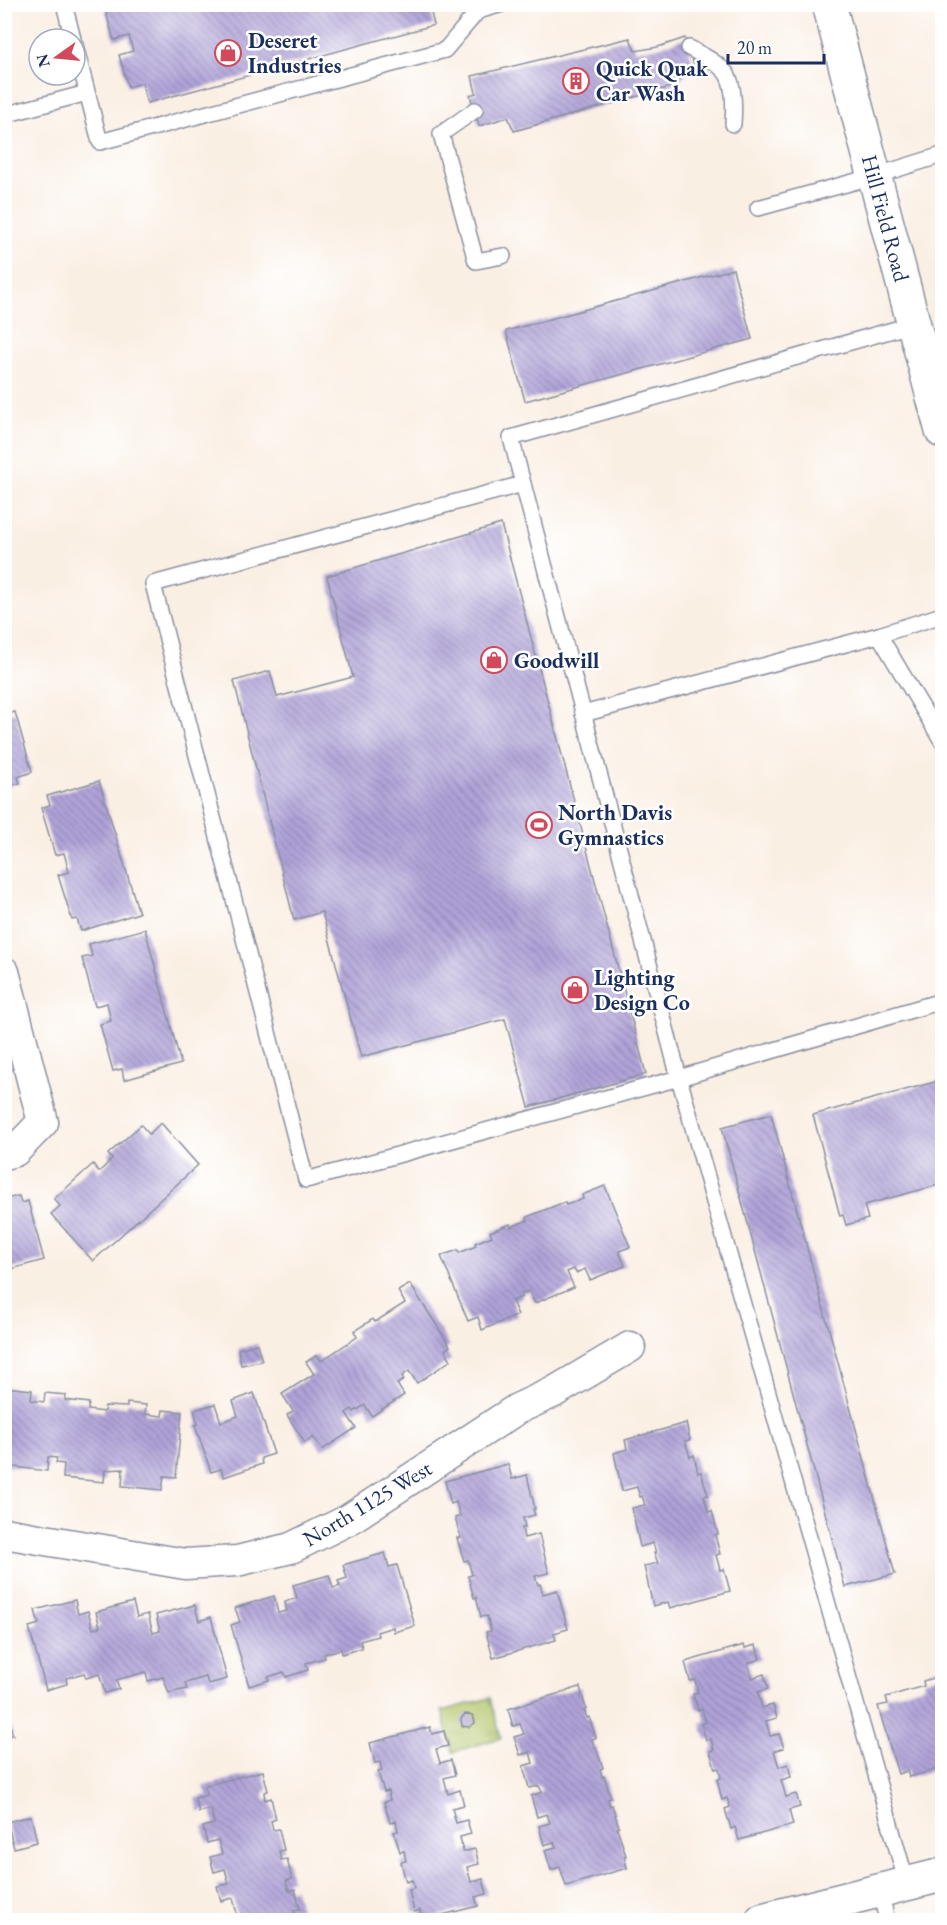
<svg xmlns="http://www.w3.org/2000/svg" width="947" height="1925" font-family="'EB Garamond',serif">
	<defs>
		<pattern id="park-tufts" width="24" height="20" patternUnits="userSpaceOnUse" patternTransform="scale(1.5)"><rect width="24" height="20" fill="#b3c66a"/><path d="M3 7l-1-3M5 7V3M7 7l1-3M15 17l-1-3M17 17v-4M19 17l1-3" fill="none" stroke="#99aa5e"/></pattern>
		<pattern id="building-back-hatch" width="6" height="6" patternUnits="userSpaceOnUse" patternTransform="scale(1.5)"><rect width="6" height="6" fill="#b0a3d8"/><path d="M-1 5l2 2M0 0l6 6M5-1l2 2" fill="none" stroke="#8e85b2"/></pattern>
	</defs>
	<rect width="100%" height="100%" fill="#fff"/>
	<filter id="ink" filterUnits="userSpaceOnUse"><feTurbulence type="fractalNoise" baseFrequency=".0167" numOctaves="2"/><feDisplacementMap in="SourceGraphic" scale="12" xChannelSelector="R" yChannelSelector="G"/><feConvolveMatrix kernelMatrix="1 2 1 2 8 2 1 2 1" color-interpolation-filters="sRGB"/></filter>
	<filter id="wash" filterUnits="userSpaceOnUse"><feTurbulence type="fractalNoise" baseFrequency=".008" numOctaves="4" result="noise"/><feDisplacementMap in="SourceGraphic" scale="24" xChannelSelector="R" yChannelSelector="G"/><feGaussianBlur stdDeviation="1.35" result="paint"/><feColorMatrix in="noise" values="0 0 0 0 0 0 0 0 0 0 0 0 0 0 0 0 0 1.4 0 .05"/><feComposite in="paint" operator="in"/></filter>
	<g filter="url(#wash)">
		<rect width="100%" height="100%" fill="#faefe3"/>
		<polygon fill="url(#park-tufts)" stroke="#677a64" stroke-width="1.5" points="490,1698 501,1738 453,1752 442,1711"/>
		<g id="blocks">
			<g fill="url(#building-back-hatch)">
				<polygon points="121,4 441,4 443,10 431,13 434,25 147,103 142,83 128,87 119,55 133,51 129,36 114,40 105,9"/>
				<polygon points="630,38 635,51 658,47 685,38 694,65 674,86 514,131 508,117 479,126 470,95 476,93 472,76"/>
				<polygon points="733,269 752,339 525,401 506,331"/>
				<polygon points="501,524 646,1074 529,1107 505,1019 361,1057 322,912 294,920 234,681 270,671 277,697 353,677 327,576"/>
				<polygon points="15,712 32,772 18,777 20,783 4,787 4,715"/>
				<polygon points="99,781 139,913 81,931 77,919 72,920 58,875 69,872 64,853 55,855 41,808 50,805 47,796"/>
				<polygon points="145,929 181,1064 124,1080 122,1069 113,1071 100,1024 111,1021 107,1003 95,1006 82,958 92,956 89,944"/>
				<polygon points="942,1080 942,1184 864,1205 868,1219 846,1225 843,1215 840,1216 813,1115"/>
				<polygon points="771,1114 895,1574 845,1587 722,1127"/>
				<polygon points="161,1123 198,1165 93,1261 51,1214 60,1206 54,1199 93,1164 99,1172 112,1159 108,1154 141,1125 149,1134"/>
				<polygon points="605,1186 630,1247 619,1251 625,1266 590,1280 585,1269 576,1273 574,1269 567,1272 574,1287 535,1303 529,1291 521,1294 522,1297 512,1301 518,1315 482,1330 478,1317 468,1321 441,1256 458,1250 459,1253 476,1246 475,1243 492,1236 490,1232 510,1224 511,1227 528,1220 527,1217 565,1202 566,1205 583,1199 582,1195"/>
				<polygon points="19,1196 21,1203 28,1201 44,1260 4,1271 4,1199"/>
				<polygon points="410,1284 450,1346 445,1350 451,1360 417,1383 409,1371 402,1376 404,1380 397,1384 404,1395 372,1416 365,1405 354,1412 352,1409 346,1413 356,1428 322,1450 313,1437 305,1443 287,1415 293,1411 282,1394 314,1374 306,1362 317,1355 321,1361 357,1337 354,1331 373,1319 375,1322 405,1303 398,1291"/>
				<polygon points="257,1344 262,1361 241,1365 238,1349"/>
				<polygon points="4,1387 32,1390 31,1400 44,1402 45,1393 66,1395 65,1400 89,1403 88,1410 104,1412 105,1406 127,1407 127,1403 146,1405 145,1414 162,1416 163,1410 182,1412 176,1477 164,1476 162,1490 122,1486 123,1469 105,1470 104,1482 63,1478 64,1464 56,1463 57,1458 48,1457 47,1471 6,1466 7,1453 4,1453"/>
				<polygon points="254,1393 274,1454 261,1458 262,1464 224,1477 221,1469 211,1472 195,1425 198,1424 194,1410 215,1404 221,1422 238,1416 233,1401"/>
				<polygon points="686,1423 690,1440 685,1441 690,1457 694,1455 698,1473 701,1472 708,1495 704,1496 708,1512 712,1511 718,1534 715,1535 720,1554 716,1555 720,1570 724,1569 730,1591 670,1608 668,1602 653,1606 644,1566 658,1563 654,1553 656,1553 653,1543 640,1547 632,1508 645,1505 642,1496 640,1497 637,1487 622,1491 614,1453 627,1449 625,1440"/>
				<polygon points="508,1464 512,1479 527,1475 535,1509 533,1509 535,1515 523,1518 525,1527 522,1528 524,1538 539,1534 549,1573 535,1576 538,1585 540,1584 543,1594 557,1590 568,1629 554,1633 556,1640 493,1658 486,1632 491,1631 487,1616 481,1617 476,1597 474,1598 468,1576 472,1575 468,1560 464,1561 457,1538 461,1538 455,1518 460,1516 456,1502 451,1504 445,1481"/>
				<polygon points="385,1553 389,1567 397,1565 415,1626 394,1632 393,1627 377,1632 378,1636 360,1641 362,1648 342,1654 341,1649 324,1654 325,1658 306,1663 308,1670 286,1677 284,1672 268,1677 269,1680 249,1686 231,1625 240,1622 235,1608 274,1596 278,1613 287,1611 285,1602 297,1598 293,1585 329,1575 333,1588 340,1586 338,1581 347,1578 343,1565"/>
				<polygon points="75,1600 78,1614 88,1611 93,1629 100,1627 96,1612 133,1602 137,1617 148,1614 153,1633 160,1631 156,1615 195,1605 199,1621 211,1617 227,1679 208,1684 206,1677 185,1683 187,1689 169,1693 163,1677 148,1681 146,1672 116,1680 119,1689 105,1693 99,1674 86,1678 84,1673 66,1678 67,1684 46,1690 29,1627 39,1624 35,1610"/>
				<polygon points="744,1645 745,1648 756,1645 760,1659 748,1663 752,1678 764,1674 768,1689 758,1692 762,1708 773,1705 777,1718 766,1721 770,1736 779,1734 784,1748 774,1751 779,1767 788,1764 791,1777 781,1780 786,1797 796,1794 800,1807 789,1810 793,1825 739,1840 735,1827 731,1829 725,1809 730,1807 727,1798 722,1800 717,1779 721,1778 719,1768 715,1769 710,1751 714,1750 711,1739 706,1740 701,1724 706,1722 702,1709 698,1710 693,1694 698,1692 695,1680 690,1681 685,1662"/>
				<polygon points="942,1675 942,1768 909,1777 907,1771 898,1774 878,1706 888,1704 886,1697 924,1686 923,1681"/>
				<polygon points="580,1687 586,1709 584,1710 587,1718 589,1717 596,1738 592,1739 594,1747 596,1747 603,1768 600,1769 602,1777 604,1776 611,1798 608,1799 610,1806 612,1805 619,1827 617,1828 626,1856 624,1856 627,1868 566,1886 560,1867 551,1870 545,1850 556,1847 554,1842 544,1845 539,1826 550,1823 547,1814 537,1817 531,1796 542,1792 539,1786 529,1788 523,1766 533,1763 530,1752 520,1755 514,1737 524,1734 520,1724 513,1726 508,1709"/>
				<polygon points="6,1713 13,1735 4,1737 4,1714"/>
				<polygon points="465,1714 473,1715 475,1723 469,1727 462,1726 461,1719"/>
				<polygon points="430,1727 432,1734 444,1731 448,1746 436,1749 440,1763 451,1760 455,1775 444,1778 448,1794 460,1790 464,1805 452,1808 456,1823 467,1820 471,1834 460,1837 463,1852 475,1849 479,1864 467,1867 471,1882 483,1879 487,1894 475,1897 478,1906 422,1920 420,1910 414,1912 409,1890 414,1889 412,1880 406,1882 401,1862 406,1861 404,1851 400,1852 394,1832 398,1831 396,1821 390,1823 384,1802 390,1800 388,1791 384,1792 378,1772 382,1771 380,1762 375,1763 370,1743"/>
				<polygon points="263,1771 268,1791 264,1792 265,1800 271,1798 276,1819 271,1821 273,1830 279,1829 284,1850 279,1851 281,1860 287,1859 292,1879 286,1881 289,1891 295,1889 300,1909 294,1910 297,1920 227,1920 226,1917 237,1914 233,1898 221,1901 217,1886 229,1884 225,1869 214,1872 210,1857 222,1854 218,1840 207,1843 203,1827 214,1824 211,1809 199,1812 195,1798 207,1795 204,1786"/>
				<polygon points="31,1816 37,1842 14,1848 7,1822"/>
			</g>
		</g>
	</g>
	<g filter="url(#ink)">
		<use href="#blocks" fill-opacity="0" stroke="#8a8fa0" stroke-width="1.5"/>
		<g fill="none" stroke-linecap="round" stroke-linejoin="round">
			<defs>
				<g id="service">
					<polyline points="64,4 73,39"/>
					<polyline points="75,45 100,142 445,50 478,11 502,4"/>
					<path d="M 689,48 C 700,54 722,64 728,76 C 735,89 734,110 733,124"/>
					<polyline points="475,110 441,134 476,261 503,256"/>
					<polyline points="4,115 87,93"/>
					<polyline points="758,208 875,176 942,155"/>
					<polyline points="523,484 153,584 306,1180 679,1078 942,1001"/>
					<polyline points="879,635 942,741"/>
					<polyline points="583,714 879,635 942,615"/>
					<polyline points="907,1884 679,1078 511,438 914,324"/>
					<polyline points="880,1891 887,1920"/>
				</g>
				<g id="minor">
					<polyline points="4,972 43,1122 15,1151 4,1154"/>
					<polyline points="4,1533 185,1564 237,1561 291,1548 348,1520 517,1409 554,1392 630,1347"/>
				</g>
				<polyline id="tertiary" points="762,1920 942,1875"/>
				<polyline id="secondary" points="829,4 942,431"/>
			</defs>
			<use href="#service" stroke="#8a8fa0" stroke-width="18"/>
			<use href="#minor" stroke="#8a8fa0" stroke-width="33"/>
			<use href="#tertiary" stroke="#8a8fa0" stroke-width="36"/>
			<use href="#secondary" stroke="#8a8fa0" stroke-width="36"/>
			<use href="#service" stroke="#fff" stroke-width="15"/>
			<use href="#minor" stroke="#fff" stroke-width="30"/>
			<use href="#tertiary" stroke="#fff" stroke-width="33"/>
			<use href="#secondary" stroke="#fff" stroke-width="33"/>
		</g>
	</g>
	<defs>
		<symbol id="shop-ring" viewBox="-11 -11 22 22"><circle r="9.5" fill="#fff" stroke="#d1495b" stroke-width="1.5"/><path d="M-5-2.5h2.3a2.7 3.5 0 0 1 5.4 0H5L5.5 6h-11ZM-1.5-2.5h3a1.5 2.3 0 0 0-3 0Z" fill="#d1495b"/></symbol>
		<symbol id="building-ring" viewBox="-11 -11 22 22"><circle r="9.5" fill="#fff" stroke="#d1495b" stroke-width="1.5"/><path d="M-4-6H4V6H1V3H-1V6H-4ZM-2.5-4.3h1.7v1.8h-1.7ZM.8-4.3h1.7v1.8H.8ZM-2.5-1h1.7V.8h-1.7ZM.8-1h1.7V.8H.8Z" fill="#d1495b"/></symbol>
		<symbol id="stadium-ring" viewBox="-11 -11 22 22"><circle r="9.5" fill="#fff" stroke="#d1495b" stroke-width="1.5"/><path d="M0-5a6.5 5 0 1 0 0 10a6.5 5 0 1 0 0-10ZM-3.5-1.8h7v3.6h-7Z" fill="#d1495b"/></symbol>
	</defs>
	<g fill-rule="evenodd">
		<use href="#shop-ring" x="213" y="38" width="30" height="30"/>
		<use href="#building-ring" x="561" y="66" width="30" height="30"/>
		<use href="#shop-ring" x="479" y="645" width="30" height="30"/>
		<use href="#stadium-ring" x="524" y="810" width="30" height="30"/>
		<use href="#shop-ring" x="560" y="975" width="30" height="30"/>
	</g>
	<g text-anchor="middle" stroke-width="5" stroke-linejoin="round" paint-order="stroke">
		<g font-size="22" font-weight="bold" fill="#1b2f5e" stroke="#fff" text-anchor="start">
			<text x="248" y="48">Deseret<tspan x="248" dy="25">Industries</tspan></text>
			<text x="596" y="76">Quick Quak<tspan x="596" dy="25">Car Wash</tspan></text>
			<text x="514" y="668">Goodwill</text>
			<text x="558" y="820">North Davis<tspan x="558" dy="25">Gymnastics</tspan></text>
			<text x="594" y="985">Lighting<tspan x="594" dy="25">Design Co</tspan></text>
		</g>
		<g font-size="22" fill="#1b2f5e" stroke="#fff">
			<text transform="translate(886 218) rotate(75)" y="8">Hill Field Road</text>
			<text transform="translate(367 1503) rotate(-31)" y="8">North 1125 West</text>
		</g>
	</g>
	<rect width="947" height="1925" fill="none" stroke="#fff" stroke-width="24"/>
	<g transform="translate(57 57) rotate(255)"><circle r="28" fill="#ffffff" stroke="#a4acbf" stroke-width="1.5"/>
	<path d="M0-4.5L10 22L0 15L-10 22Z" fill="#d1495b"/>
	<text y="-9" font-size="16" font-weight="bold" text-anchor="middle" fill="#1b2f5e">N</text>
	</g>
	<path d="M728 54v9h96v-9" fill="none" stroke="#1b2f5e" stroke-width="3"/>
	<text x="737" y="54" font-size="18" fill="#1b2f5e" stroke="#ffffff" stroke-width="4.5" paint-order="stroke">20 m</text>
</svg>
